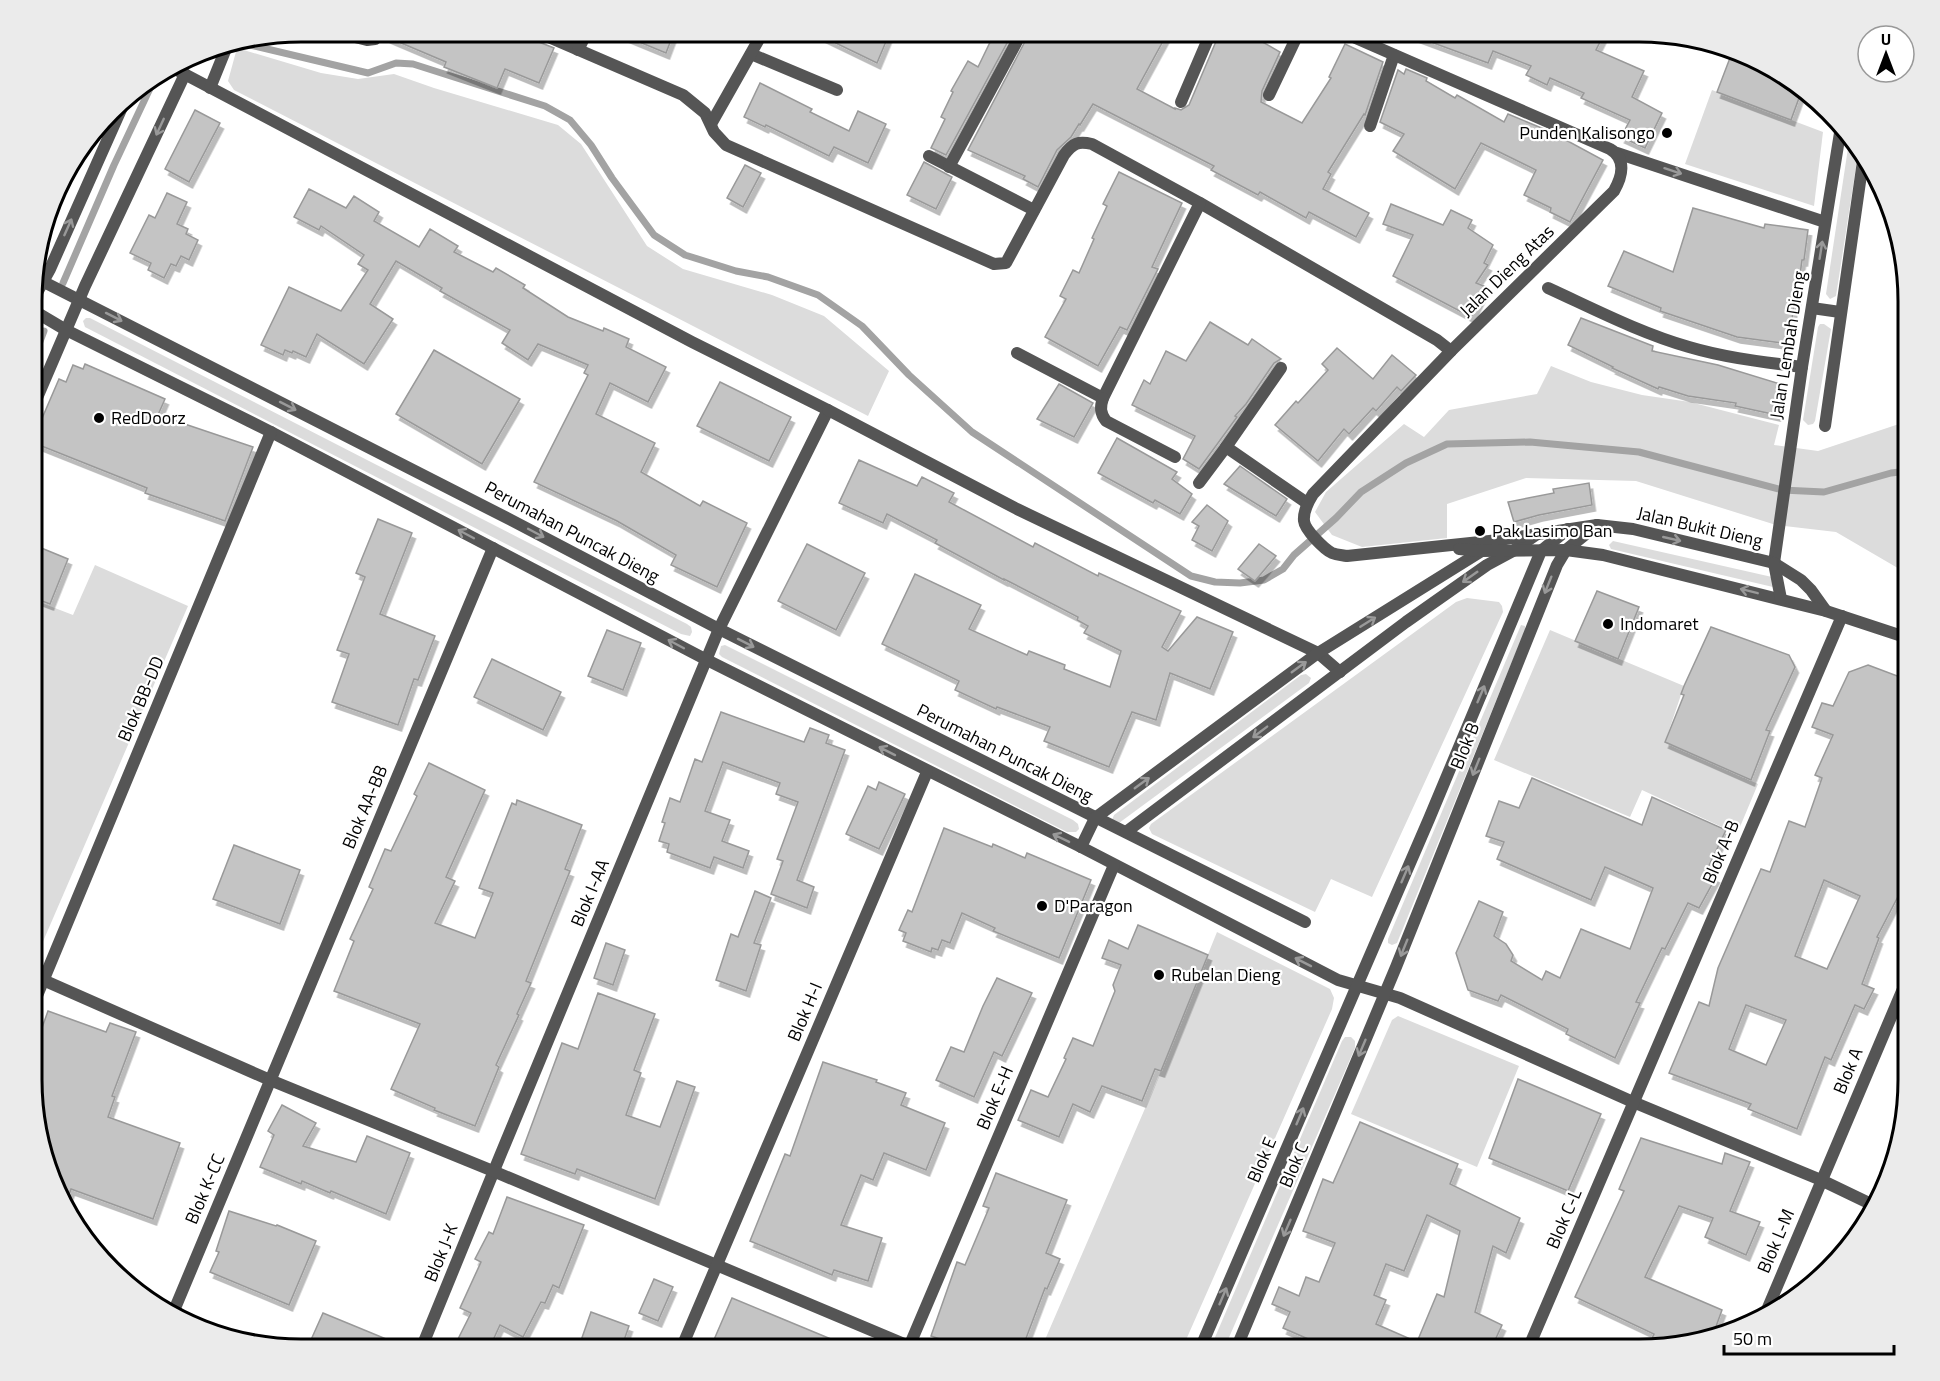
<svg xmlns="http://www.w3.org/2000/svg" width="1940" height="1381" font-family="'Titillium Web',sans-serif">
	<defs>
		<filter id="shadow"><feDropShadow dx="3.5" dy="6" stdDeviation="0" flood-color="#0004"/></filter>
	</defs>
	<rect width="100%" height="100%" fill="#fff"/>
	<g fill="#dcdcdc">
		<polygon points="237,48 321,73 358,79 394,74 434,88 558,125 581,144 647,246 683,269 772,295 824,316 889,371 868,416 234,90 228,81"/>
		<polygon points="1712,90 1823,132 1814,206 1685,164"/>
		<polygon points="1850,145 1858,154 1836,296 1830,299 1826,294 1848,148"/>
		<polygon points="86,318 90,318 687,624 691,627 692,632 690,636 681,634 85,327 83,321"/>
		<polygon points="1820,324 1824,324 1831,329 1815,421 1813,424 1808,425 1803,420 1818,327"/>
		<polygon points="1551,366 1591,382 1642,395 1690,402 1779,425 1774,445 1818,451 1908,421 1908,574 1836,532 1776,525 1636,481 1526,478 1447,504 1447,538 1362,547 1332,535 1315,512 1326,492 1404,424 1424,437 1449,410 1537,394"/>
		<polygon points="1613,541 1772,577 1773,587 1611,549 1609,545"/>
		<polygon points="95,565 188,606 35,960 34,600 73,615"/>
		<polygon points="1467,598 1499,602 1502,606 1503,612 1372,897 1331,879 1315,912 1152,834 1149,828 1151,824 1456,602"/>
		<polygon points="1521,625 1525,626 1525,630 1397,943 1392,945 1388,943 1388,939"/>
		<polygon points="1550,630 1684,686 1665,742 1758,784 1737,834 1642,790 1630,817 1494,760"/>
		<polygon points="725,645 1073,820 1078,824 1079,829 1076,832 1067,832 722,657 719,654 721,646"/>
		<polygon points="1306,674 1311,678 1309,683 1119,823 1112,820 1114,815 1301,675"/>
		<polygon points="1217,932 1330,989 1334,998 1332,1009 1182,1349 1041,1349 1156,1083"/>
		<polygon points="1398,1016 1519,1066 1477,1167 1351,1114 1392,1020"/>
		<polygon points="1345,1037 1351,1037 1355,1041 1355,1048 1224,1349 1210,1349 1342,1041"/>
	</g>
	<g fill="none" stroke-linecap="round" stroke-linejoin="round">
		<g stroke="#a3a3a3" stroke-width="7">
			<polyline points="242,43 368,73 396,63 413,64 545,106 570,120 591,145 612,178 654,235 685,255 736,271 768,277 818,295 862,326 909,375 972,432 1191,576 1215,582 1240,583 1264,580 1283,569 1294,555 1336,518 1361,492 1406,463 1447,444 1530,442 1639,452 1782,490 1824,492 1891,473 1908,471"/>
			<polyline points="63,283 114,165 153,82"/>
			<polyline points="34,357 44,331"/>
		</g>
	</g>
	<g fill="#c4c4c4" stroke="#999" stroke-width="1.5" fill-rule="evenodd" filter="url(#shadow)">
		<polygon points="389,32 515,32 528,37 529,34 534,40 554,48 539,83 505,69 497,88 444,67 446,62 387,37"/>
		<polygon points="615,32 674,32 666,53"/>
		<polygon points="813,32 890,32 877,63"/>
		<polygon points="995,32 1013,32 946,155 931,148 945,119 941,117 953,92 951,91 968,61 978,67"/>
		<polygon points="1030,32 1168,32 1137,89 1175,109 1175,108 1181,110 1189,105 1220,32 1245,32 1280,52 1262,91 1261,102 1302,123 1331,78 1329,77 1345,44 1383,62 1365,115 1364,114 1328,172 1331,174 1323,189 1369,213 1356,237 1309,212 1306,218 1260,192 1258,195 1211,170 1214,166 1093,104 1080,125 1079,124 1071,137 1057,150 1038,187 1023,179 1025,176 968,150"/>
		<polygon points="1409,32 1605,32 1596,50 1644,71 1632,97 1662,113 1645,148 1621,137 1630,120 1581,98 1584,93 1550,78 1547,85 1526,75 1531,66 1493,51 1488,63 1409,34"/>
		<polygon points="1733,50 1803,87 1791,120 1717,92"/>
		<polygon points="1406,69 1427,78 1426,81 1455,98 1457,95 1504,122 1508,114 1551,132 1603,160 1570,222 1550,212 1551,208 1524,195 1536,170 1481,143 1455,189 1393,151 1404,134 1380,122 1398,70 1404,74"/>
		<polygon points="760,83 812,109 810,112 849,131 858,111 886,124 868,163 834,147 829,156 766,125 765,127 744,117"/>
		<polygon points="195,110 220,123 189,182 165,169"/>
		<polygon points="924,162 952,177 936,209 907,195"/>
		<polygon points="745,165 761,173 743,207 727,198"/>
		<polygon points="1119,172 1182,203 1152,267 1158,269 1127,330 1120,327 1098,366 1045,337 1066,299 1060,296 1073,270 1079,273 1094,239 1092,238 1107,206 1103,204"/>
		<polygon points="309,189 346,208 354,196 379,212 374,221 419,247 430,229 458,246 454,252 493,272 496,268 525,285 523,288 568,317 603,331 604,328 629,339 626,347 666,367 648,402 610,383 596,414 655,443 641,472 700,506 703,501 747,523 717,587 671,565 676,555 617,521 534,482 588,375 584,373 588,365 538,344 528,360 502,343 510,330 440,291 442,288 396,261 370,304 393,319 364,364 317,334 306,357 293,351 292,353 285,350 283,355 261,345 289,287 341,311 368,270 358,264 364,255 321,226 319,230 294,217"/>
		<polygon points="167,193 187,202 177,224 188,229 186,234 198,240 189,260 181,256 176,266 171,264 164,278 148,270 151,263 130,253 149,215 155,218"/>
		<polygon points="1391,204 1443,225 1451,210 1472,220 1468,228 1493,245 1484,263 1488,265 1476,283 1486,287 1471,317 1393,276 1413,235 1383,224"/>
		<polygon points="1693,208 1764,228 1765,224 1808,230 1804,260 1802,260 1796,305 1794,304 1789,344 1737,337 1660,311 1661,308 1608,286 1624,251 1673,272"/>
		<polygon points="1581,318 1653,346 1652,351 1718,365 1783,385 1777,415 1735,406 1736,403 1688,396 1659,387 1658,389 1612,368 1613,367 1568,345"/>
		<polygon points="1210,322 1248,345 1252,339 1281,359 1274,363 1246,404 1235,416 1237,417 1199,469 1183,459 1195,436 1132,405 1144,380 1150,384 1166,351 1186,361"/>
		<polygon points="1337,348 1373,379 1392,355 1416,375 1401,391 1397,387 1376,411 1373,408 1349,434 1344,429 1318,461 1275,425 1296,401 1298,403 1328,370 1322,364"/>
		<polygon points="434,350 520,399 482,464 396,414"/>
		<polygon points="85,364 165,399 158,415 253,447 225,521 145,493 147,488 34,443 34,437 59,379 66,382 73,365 83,369"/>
		<polygon points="720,382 791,417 769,461 697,426"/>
		<polygon points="1059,384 1093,403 1074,437 1037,419"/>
		<polygon points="1117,438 1177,472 1172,479 1192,494 1180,514 1155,500 1153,503 1098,473"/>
		<polygon points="859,460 917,486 922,477 954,493 949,502 1033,547 1035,543 1098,576 1099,573 1181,611 1162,647 1168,651 1197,617 1233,632 1210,689 1170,673 1156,720 1132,712 1109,767 1044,741 1050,727 997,707 996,709 955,690 959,681 882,644 915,574 981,605 969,629 1027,655 1029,651 1065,665 1064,669 1110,687 1121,651 1084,633 1088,626 1077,620 1078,617 1004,579 1004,580 935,543 937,540 887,514 883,523 839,503"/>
		<polygon points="1240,466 1287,499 1276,516 1224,484"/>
		<polygon points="1589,483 1592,505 1539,515 1514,522 1508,502 1554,493 1553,489"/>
		<polygon points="1207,505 1228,521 1212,551 1192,540 1199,526 1192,522"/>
		<polygon points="378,519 412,533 380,614 435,636 418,680 414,679 398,725 332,702 349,654 337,650 365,577 356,573"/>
		<polygon points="807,544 865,573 836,630 778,601"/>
		<polygon points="1259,544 1276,556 1255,581 1238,569"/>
		<polygon points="34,545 68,559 50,604 34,598"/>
		<polygon points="1597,591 1639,607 1618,659 1575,641"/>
		<polygon points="1711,627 1789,655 1795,667 1766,730 1770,731 1751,780 1665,742 1684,695 1681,694 1684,686"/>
		<polygon points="607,630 641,643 623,690 588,676"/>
		<polygon points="492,659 561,692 543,730 474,697"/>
		<path d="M 1868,665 L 1908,680 L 1908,888 L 1903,887 L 1877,937 L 1879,938 L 1862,984 L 1874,989 L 1864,1009 L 1855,1005 L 1831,1060 L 1825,1057 L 1797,1129 L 1748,1109 L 1751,1104 L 1669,1073 L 1699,1002 L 1709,1006 L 1718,968 L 1761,869 L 1770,872 L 1789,821 L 1805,827 L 1822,778 L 1815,775 L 1833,735 L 1812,727 L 1822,703 L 1833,706 L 1849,672 ZM 1824,880 L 1860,896 L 1827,969 L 1795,956 ZM 1746,1005 L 1786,1020 L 1766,1065 L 1729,1049 Z"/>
		<polygon points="721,712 804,742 810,728 829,735 826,743 845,750 797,880 814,887 807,908 771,894 783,861 777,859 798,802 776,794 780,783 723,762 705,811 730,820 722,841 749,851 743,868 714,857 710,868 667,852 669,844 659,841 665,823 662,822 670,798 680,802 695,759 702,762"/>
		<polygon points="429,763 485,790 446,877 455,881 435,923 475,938 493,893 479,888 512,803 516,805 517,800 582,825 565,869 570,871 526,981 531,983 517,1014 519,1015 496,1065 499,1067 475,1126 434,1110 435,1108 391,1089 420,1024 334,991 354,941 350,939 373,889 369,887 385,849 391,851 417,796 414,794"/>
		<polygon points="1532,778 1642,825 1652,797 1726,830 1706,872 1716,877 1699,908 1688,903 1665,949 1662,948 1636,1002 1640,1003 1615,1058 1566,1034 1568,1029 1501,995 1498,1001 1468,990 1456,953 1479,901 1503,912 1494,936 1506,944 1513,955 1511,961 1542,980 1546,971 1560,978 1581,929 1630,949 1653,888 1605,867 1591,900 1497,859 1504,842 1486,836 1499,801 1519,808"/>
		<polygon points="879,782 905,794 879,849 846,834 868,786 876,790"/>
		<polygon points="944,828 992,847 993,844 1025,858 1027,853 1091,880 1059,958 993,931 995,928 962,913 950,943 942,940 938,950 932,948 931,952 903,941 906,933 899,930 908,910 912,912"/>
		<polygon points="234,845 300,870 280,924 213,899"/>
		<polygon points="755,891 771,898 754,943 761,945 746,991 716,980 731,934 738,937"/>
		<polygon points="1138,925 1208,955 1161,1071 1155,1069 1142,1101 1102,1086 1090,1112 1073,1104 1059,1137 1018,1120 1031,1090 1048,1097 1066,1059 1064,1058 1073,1038 1093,1046 1115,991 1113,985 1121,965 1102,958 1109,940 1128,949"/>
		<polygon points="606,943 625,950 613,985 594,978"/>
		<polygon points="997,978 1032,993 1002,1056 994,1052 974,1097 936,1080 951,1047 964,1052 983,1006"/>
		<polygon points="598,993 655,1014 634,1070 641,1073 626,1115 660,1127 677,1081 695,1087 655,1199 577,1169 575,1174 521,1154 562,1043 578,1049"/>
		<polygon points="48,1011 106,1032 110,1023 136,1032 112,1096 115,1097 108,1117 180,1143 153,1219 71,1189 65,1206 34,1114 34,1050"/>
		<polygon points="823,1062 877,1080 876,1082 906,1093 901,1105 945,1123 926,1170 884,1153 873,1180 861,1175 841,1225 882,1238 868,1281 834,1270 832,1275 750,1241 785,1154 790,1156"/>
		<polygon points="1518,1079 1601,1114 1568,1191 1489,1158"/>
		<polygon points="282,1105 316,1123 303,1146 356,1162 367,1136 410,1153 386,1214 331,1191 330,1193 302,1181 301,1184 260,1167 274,1135 268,1131"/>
		<path d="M 1360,1122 L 1458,1164 L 1450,1184 L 1520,1218 L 1506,1253 L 1493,1246 L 1475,1312 L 1502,1325 L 1491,1349 L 1312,1349 L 1315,1342 L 1283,1328 L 1290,1312 L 1272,1304 L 1279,1287 L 1299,1296 L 1306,1277 L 1319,1282 L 1335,1243 L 1303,1231 L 1323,1179 L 1333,1183 ZM 1427,1215 L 1460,1231 L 1444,1297 L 1437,1294 L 1417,1342 L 1376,1324 L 1386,1300 L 1374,1295 L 1386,1264 L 1404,1271 Z"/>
		<polygon points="1641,1138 1722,1164 1725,1153 1750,1162 1730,1211 1760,1222 1746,1255 1705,1237 1713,1218 1679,1206 1645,1277 1722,1310 1714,1332 1648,1347 1654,1334 1575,1297 1624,1191 1619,1189"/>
		<polygon points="996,1173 1067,1200 1046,1253 1060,1259 1047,1289 1045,1288 1022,1349 969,1349 931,1336 957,1262 965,1265 989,1208 983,1206"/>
		<polygon points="507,1197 584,1225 559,1288 553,1285 545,1303 541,1302 523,1337 500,1325 489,1349 453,1349 471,1313 460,1308 481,1262 475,1259 489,1232 493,1234"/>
		<polygon points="229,1211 276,1226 277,1225 316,1241 289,1305 210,1272 219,1252 216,1251"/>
		<polygon points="654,1279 673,1287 658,1321 639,1313"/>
		<polygon points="732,1298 855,1349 710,1349"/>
		<polygon points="591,1312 629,1326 621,1349 578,1349"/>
		<polygon points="323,1313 408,1348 408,1349 326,1349 310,1342"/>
	</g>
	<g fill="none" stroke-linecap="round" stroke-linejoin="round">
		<g stroke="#555" stroke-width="12">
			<polyline points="335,32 367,40 375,39 381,32"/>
			<path d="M 537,32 L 683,95 L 705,113 L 714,132 L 726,145 L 994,264 L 1006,263 L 1064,155 C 1073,143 1078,141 1092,144 L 1200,203 L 1437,340 L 1451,351"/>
			<polyline points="578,50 587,32"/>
			<polyline points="751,54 837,90"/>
			<polyline points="173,68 692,342 828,410 719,629 500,1156 421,1349"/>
			<polyline points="210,88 227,46"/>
			<polyline points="1269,95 1299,32"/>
			<polyline points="1181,102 1211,32"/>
			<polyline points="711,124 763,32"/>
			<polyline points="1370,126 1394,55"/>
			<polyline points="1617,153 1825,222"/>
			<polyline points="929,156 1034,210"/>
			<polyline points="949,167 1022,32"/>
			<polyline points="34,277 511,520 719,629 1305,922"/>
			<path d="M 1548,288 C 1594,309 1640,333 1689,347 C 1726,358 1764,362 1802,367"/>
			<polyline points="34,298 50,269 127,96"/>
			<polyline points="1812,308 1840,312"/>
			<polyline points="34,311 66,330 271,432 707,660 1081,847 1338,980 1400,998 1633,1102 1821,1180 1873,1205"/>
			<polyline points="1017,353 1103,398 1200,203"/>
			<polyline points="1281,368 1226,447 1307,503"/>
			<path d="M 1103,398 C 1100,407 1100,413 1106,421 L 1175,457"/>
			<polyline points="34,405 85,286 185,74"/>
			<polyline points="828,410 1017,509 1318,653 1340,672"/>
			<polyline points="1825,426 1863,161"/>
			<polyline points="1199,483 1226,447"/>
			<polyline points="1774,563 1802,367 1840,133"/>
			<polyline points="1126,832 1406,622 1487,565 1513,551 1537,534"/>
			<polyline points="1081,847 1095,818 1318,653 1485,549"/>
			<polyline points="34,976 270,1080 493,1171 916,1349"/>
			<polyline points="34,1003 271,432"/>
			<polyline points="173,1313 493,548"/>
			<polyline points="1764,1317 1908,977"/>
			<polyline points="681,1349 927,772"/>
			<polyline points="908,1349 1114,865"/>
			<polyline points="1200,1349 1429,819 1541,551 1568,529"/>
			<polyline points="1236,1349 1396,967 1557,565 1566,550 1597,525"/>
			<polyline points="1528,1349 1842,616"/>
		</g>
		<g stroke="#555" stroke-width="12">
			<path d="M 1342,32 L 1610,149 C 1627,159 1622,177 1614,191 L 1451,351 L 1313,494 C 1308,502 1303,511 1304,521 C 1305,530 1324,549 1332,553 C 1337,555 1342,555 1347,556 L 1499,540 L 1597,525 L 1633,529 L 1774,563 L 1801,580 L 1811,590 L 1826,611"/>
			<polyline points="1459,549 1481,551 1566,550 1603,555 1826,611 1908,638"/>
			<polyline points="1774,563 1781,599"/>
		</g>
	</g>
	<defs><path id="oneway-shaft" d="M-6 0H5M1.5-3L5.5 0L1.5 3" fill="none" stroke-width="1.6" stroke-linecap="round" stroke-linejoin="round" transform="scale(1.5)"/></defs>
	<g stroke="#999">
		<use href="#oneway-shaft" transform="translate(160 127) rotate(115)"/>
		<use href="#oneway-shaft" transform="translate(1673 171) rotate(18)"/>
		<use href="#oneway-shaft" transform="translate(68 227) rotate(-66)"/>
		<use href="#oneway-shaft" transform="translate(1821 250) rotate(-81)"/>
		<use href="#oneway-shaft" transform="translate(114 317) rotate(27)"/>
		<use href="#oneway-shaft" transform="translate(288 406) rotate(27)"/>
		<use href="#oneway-shaft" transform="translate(536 533) rotate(28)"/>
		<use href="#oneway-shaft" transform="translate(466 534) rotate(-152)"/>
		<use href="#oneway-shaft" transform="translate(1672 539) rotate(13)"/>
		<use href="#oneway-shaft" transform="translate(1470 577) rotate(145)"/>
		<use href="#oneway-shaft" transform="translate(1548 585) rotate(112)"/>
		<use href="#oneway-shaft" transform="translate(1749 591) rotate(-166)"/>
		<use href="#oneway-shaft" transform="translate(1368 622) rotate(-32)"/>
		<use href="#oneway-shaft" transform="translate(746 643) rotate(27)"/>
		<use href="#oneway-shaft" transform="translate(676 644) rotate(-152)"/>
		<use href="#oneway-shaft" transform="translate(1299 667) rotate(-36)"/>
		<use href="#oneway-shaft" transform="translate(1481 694) rotate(-67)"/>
		<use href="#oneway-shaft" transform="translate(1260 732) rotate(143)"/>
		<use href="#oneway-shaft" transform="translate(887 751) rotate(-153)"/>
		<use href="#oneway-shaft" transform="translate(1476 767) rotate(112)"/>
		<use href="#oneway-shaft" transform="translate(1142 783) rotate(-36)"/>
		<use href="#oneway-shaft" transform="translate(1061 838) rotate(-154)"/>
		<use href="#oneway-shaft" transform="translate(1405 874) rotate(-67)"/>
		<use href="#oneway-shaft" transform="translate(1404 948) rotate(112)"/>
		<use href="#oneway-shaft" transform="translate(1303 962) rotate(-153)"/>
		<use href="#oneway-shaft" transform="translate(1362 1048) rotate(113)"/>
		<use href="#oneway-shaft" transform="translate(1300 1116) rotate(-67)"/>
		<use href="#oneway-shaft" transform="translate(1287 1228) rotate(113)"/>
		<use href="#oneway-shaft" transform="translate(1223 1296) rotate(-67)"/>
	</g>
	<g fill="#000" stroke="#fff" stroke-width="2">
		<circle cx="1667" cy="133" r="6"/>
		<circle cx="99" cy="418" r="6"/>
		<circle cx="1480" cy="531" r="6"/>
		<circle cx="1608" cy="624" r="6"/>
		<circle cx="1042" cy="906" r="6"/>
		<circle cx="1159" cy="975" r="6"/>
	</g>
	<g text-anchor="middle" stroke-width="4.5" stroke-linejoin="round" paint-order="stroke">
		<g font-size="18" fill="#000" stroke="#fff" text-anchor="start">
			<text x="1655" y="139" text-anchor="end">Punden Kalisongo</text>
			<text x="111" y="424">RedDoorz</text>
			<text x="1492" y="537">Pak Lasimo Ban</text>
			<text x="1620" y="630">Indomaret</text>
			<text x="1054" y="912">D'Paragon</text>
			<text x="1171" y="981">Rubelan Dieng</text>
		</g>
		<g font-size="18" fill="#000" stroke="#fff">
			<text transform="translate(1507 271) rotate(-44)" y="6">Jalan Dieng Atas</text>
			<text transform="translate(1788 345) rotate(-81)" y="6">Jalan Lembah Dieng</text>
			<text transform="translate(1700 527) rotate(13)" y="6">Jalan Bukit Dieng</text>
			<text transform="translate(572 532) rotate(28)" y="6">Perumahan Puncak Dieng</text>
			<text transform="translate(141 699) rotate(-67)" y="6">Blok BB-DD</text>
			<text transform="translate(1465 746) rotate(-68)" y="6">Blok B</text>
			<text transform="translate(1005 753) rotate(27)" y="6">Perumahan Puncak Dieng</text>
			<text transform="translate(365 807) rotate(-67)" y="6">Blok AA-BB</text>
			<text transform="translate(1721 852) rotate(-67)" y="6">Blok A-B</text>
			<text transform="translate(590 893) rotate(-67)" y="6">Blok I-AA</text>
			<text transform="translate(805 1012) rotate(-67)" y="6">Blok H-I</text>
			<text transform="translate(1848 1071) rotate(-67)" y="6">Blok A</text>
			<text transform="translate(995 1098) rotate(-67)" y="6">Blok E-H</text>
			<text transform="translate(1262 1160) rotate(-67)" y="6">Blok E</text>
			<text transform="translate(1294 1165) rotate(-67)" y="6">Blok C</text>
			<text transform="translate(205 1189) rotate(-67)" y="6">Blok K-CC</text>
			<text transform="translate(1564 1219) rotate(-67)" y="6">Blok C-L</text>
			<text transform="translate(1776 1241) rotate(-67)" y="6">Blok L-M</text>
			<text transform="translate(441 1253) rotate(-68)" y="6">Blok J-K</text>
		</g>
	</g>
	<path d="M0 0H1940V1381H0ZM301 42H1639A259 259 0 0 1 1898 301V1080A259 259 0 0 1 1639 1339H301A259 259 0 0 1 42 1080V301A259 259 0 0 1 301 42Z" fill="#ebebeb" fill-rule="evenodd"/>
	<path fill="none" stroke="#000" stroke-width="3" d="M301 42H1639A259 259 0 0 1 1898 301V1080A259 259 0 0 1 1639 1339H301A259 259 0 0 1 42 1080V301A259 259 0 0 1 301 42Z"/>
	<g transform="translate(1886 54)"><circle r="28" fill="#ffffff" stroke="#999999" stroke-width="1.5"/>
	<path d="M0-4.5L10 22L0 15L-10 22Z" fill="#000000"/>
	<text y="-9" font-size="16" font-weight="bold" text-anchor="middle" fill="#000000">U</text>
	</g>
	<path d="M1724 1345v9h170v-9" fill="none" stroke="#000000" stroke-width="3"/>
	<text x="1733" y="1345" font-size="18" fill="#000000" stroke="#ffffff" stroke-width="4.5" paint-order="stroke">50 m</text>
</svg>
